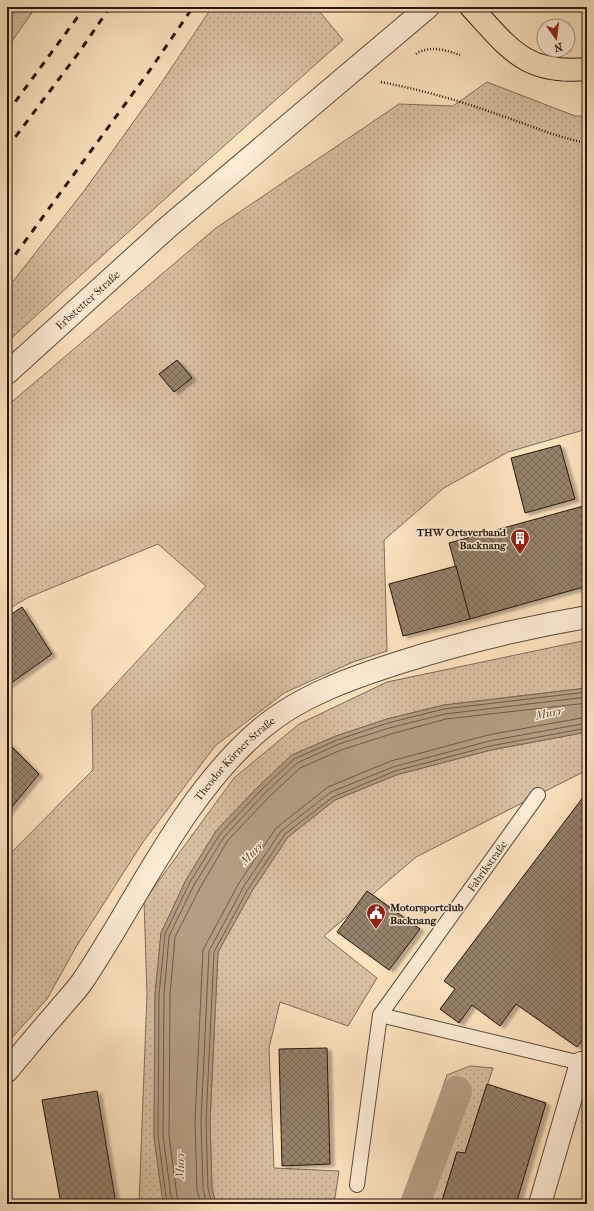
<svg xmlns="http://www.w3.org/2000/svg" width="594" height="1211" font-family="'IM FELL French Canon',serif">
	<defs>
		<pattern id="grass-dots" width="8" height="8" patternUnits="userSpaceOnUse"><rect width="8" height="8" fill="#d7c0a2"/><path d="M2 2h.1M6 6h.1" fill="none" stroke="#b8a48a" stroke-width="1.8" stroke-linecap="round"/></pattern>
		<pattern id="building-cross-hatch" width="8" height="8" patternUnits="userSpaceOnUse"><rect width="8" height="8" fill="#95826a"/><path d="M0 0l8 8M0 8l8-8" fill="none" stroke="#796956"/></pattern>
		<filter id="shadow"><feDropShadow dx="4.5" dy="2.5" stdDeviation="1" flood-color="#0004"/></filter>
	</defs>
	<rect width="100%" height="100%" fill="#fce3c0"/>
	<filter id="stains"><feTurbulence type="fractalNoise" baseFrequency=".005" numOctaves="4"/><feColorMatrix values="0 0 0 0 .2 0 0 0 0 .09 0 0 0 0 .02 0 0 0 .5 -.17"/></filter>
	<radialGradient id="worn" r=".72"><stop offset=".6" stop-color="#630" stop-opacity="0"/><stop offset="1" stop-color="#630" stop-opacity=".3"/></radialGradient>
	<g fill="url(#grass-dots)" stroke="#7e6c58">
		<polygon points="7,7 36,7 7,48"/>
		<polygon points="212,7 316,7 343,40 188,178 7,342 7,289 84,191 162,82"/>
		<polygon points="487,82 575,116 587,116 587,429 508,452 444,488 384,540 387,651 353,662 284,693 215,746 143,842 76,947 47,999 7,1043 7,857 93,770 92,710 206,586 158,544 27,598 7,610 7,406 216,228 399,104 453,106"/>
		<polygon points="587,640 587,688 444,705 387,719 336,736 292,755 258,787 216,831 186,880 161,933 155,995 154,1137 164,1204 139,1204 147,994 144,901 234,778 299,724 387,682"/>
		<polygon points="587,732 587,770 416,857 324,936 377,978 348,1026 280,1002 269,1048 274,1168 339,1171 334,1204 216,1204 212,1189 210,1121 218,952 252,891 288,837 335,800 396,775 491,750"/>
		<polygon points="470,1066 493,1068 465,1153 457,1152 441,1204 403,1204 447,1075"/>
	</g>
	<polygon fill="#b39e83" stroke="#7a6854" points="587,688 587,732 491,750 396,775 335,800 288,837 252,891 218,952 210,1121 212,1189 216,1204 163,1204 154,1137 155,995 161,933 186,880 216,831 258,787 292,755 336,736 387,719 444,705"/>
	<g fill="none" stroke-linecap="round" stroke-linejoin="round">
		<g stroke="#6c5b48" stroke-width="1">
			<polyline points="167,1204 158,1136 159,995 165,934 190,882 220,834 261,790 294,759 337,740 388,723 444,709 587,692"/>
			<polyline points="172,1204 163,1136 164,995 169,936 194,885 224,837 265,793 297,763 339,744 389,728 445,714 587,697"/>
			<polyline points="178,1204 169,1135 170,995 175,937 200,888 228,840 269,797 300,768 341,750 391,734 446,719 587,703"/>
			<polyline points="201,1204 197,1190 195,1121 203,950 239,883 276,828 328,787 391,761 488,735 587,717"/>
			<polyline points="207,1204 203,1189 201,1121 209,951 244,886 281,831 331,792 393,767 489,741 587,723"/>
			<polyline points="212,1204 208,1189 206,1121 214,952 248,889 285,834 333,797 395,771 490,746 587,728"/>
		</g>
		<polyline stroke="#b39e83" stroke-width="30" points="415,1204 457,1091"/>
	</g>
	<g fill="url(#building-cross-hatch)" stroke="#25180d" filter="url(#shadow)">
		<polygon points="177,360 192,378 174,392 159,374"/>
		<polygon points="560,445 575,499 525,513 511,458"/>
		<polygon points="587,505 587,586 470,619 449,543"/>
		<polygon points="456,566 470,619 403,636 389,584"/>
		<polygon points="22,607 52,654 7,686 7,617"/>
		<polygon points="7,742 39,774 7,813"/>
		<polygon points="587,792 587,1034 577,1047 516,1004 500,1026 472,1005 459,1023 440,1009 455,989 444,981"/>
		<polygon points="367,891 420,929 389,970 337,932"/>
		<polygon points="327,1048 330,1164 282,1166 279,1049"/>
		<polygon points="487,1084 546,1103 516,1204 441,1204 457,1152 465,1153"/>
		<polygon points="97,1091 116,1204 61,1204 42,1100"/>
	</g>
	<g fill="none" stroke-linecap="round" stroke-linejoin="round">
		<defs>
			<g id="service">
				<polyline points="380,1015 581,1063 587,1061"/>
				<path id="s1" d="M 357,1185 L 380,1015 L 538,795"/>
			</g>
			<g id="minor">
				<path id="s2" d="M 7,1071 C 24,1051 40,1031 57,1012 C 65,1002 75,992 82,982 C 138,899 184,793 262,728 C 300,696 351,678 398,663 C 460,643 523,628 587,617"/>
				<polyline points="540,1204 581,1063"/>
			</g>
			<g id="tertiary">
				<path id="s3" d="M 7,373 L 168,227 L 428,7"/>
			</g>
			<path id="primary" d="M 471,7 C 509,48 525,75 587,69"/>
		</defs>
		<use href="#service" stroke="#5b4b3a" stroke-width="16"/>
		<use href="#minor" stroke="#5b4b3a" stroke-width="24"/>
		<use href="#tertiary" stroke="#5b4b3a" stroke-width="24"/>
		<use href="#primary" stroke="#25180d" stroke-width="24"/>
		<g stroke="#25180d" stroke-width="2.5" stroke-dasharray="1 2" stroke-linecap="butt">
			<path d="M 416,54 C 429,45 446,50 460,55"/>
			<path d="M 381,82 C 423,90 464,102 505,117 C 532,126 558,138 587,143"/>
		</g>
		<use href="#service" stroke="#fdedd6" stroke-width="14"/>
		<use href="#minor" stroke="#fdedd6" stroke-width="22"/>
		<use href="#tertiary" stroke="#fdedd6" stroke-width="22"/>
		<use href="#primary" stroke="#fce3c0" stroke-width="22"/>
		<g stroke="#25180d" stroke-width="3" stroke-dasharray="7 7" stroke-linecap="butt">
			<polyline points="7,113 85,7"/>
			<polyline points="7,148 80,51 110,7"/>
			<polyline points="7,266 150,70 193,7"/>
		</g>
	</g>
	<defs>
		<symbol id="building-pin" viewBox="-11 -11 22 30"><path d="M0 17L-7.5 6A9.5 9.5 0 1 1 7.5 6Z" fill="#8f2418" stroke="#fdedd6"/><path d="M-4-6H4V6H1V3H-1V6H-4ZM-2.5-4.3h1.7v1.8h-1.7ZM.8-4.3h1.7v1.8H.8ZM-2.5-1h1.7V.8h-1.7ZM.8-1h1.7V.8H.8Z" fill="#fff"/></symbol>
		<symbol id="civic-pin" viewBox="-11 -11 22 30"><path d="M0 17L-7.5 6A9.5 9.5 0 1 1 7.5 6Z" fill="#8f2418" stroke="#fdedd6"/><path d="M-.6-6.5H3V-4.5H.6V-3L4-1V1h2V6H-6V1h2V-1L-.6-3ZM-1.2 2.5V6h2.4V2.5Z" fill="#fff"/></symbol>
	</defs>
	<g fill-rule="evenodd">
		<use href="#building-pin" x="509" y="527" width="22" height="30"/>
		<use href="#civic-pin" x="365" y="902" width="22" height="30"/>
	</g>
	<g text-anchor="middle" stroke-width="3" stroke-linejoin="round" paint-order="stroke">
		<g font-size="11" fill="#25180d" stroke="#fdedd6">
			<text dy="4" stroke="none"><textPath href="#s3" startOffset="109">Erbstetter Straße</textPath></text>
			<text dy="4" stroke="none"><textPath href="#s2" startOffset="388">Theodor-Körner-Straße</textPath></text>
			<text dy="4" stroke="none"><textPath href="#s1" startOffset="355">Fabrikstraße</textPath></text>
		</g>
		<g font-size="11" font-weight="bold" fill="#25180d" stroke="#fdedd6" text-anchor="end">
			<text x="506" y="536">THW Ortsverband<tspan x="506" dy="13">Backnang</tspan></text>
			<text x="390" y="911" text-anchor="start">Motorsportclub<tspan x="390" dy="13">Backnang</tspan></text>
		</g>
		<g font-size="12" font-style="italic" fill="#5e4e3c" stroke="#fdedd6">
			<text transform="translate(549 713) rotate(-12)" y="4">Murr</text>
			<text transform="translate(252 853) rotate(-45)" y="4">Murr</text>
			<text transform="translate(180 1165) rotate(-89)" y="4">Murr</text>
		</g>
	</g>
	<rect width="594" height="1211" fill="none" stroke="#fce3c0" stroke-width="24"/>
	<rect x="8" y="8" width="578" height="1195" fill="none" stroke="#25180d" stroke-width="2"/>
	<rect x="12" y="12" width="570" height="1187" fill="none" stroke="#25180d"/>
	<g transform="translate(556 38) rotate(166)"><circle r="19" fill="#fdedd6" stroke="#a79886"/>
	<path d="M0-3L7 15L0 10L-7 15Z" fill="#8f2418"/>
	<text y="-6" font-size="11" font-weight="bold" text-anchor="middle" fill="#25180d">N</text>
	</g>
	<rect width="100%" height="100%" filter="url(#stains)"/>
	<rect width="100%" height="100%" fill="url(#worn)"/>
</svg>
